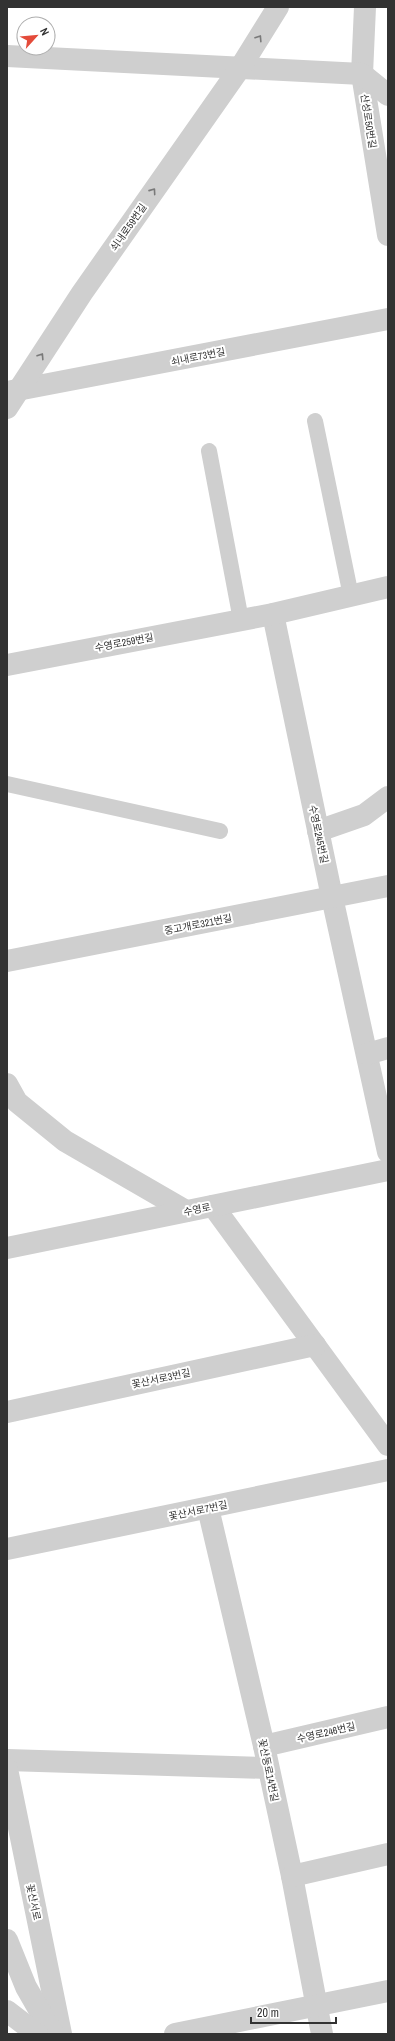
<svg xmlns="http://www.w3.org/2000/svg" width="395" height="2041" font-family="'Archivo Narrow','Noto Sans KR',sans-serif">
	<rect width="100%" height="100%" fill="#fff"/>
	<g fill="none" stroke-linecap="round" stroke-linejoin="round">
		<g stroke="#cfcfcf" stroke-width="16">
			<polyline points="315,421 351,596"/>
			<polyline points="209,451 241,620"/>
			<polyline points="7,784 220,831"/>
		</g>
		<g stroke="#cfcfcf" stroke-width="22">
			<polyline points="365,7 362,74 388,235"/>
			<polyline points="7,56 362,74 388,95"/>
			<polyline points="12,391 388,319"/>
			<polyline points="7,408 82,293 240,68 278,7"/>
			<polyline points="273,614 332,897 388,1152"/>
			<polyline points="7,665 273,614 388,587"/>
			<polyline points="318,831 364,815 388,797"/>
			<polyline points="7,961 388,886"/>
			<polyline points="367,1054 388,1048"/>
			<polyline points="7,1084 17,1102 65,1141 186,1211"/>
			<polyline points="213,1206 388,1445"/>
			<polyline points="7,1248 388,1170"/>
			<polyline points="7,1412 315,1345"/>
			<polyline points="208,1508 264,1746 292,1876 322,2034"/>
			<polyline points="7,1549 388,1470"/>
			<polyline points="264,1746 388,1717"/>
			<polyline points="7,1760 268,1768"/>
			<polyline points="7,1769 61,2034"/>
			<polyline points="292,1876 388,1854"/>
			<polyline points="7,1940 26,1987 53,2034"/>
			<polyline points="7,2011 37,2034"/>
			<polyline points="175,2034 388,1991"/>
		</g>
	</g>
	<defs><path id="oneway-chevron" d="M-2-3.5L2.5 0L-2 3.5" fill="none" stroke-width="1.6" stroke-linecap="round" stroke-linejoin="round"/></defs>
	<g stroke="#797979">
		<use href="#oneway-chevron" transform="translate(259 38) rotate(-57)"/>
		<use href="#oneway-chevron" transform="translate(153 191) rotate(-55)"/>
		<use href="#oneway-chevron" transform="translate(41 356) rotate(-57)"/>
	</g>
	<g text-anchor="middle" stroke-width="4" stroke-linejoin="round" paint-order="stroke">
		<g font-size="10" fill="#323232" stroke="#fff">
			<text transform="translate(369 121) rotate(81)" y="4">산성로50번길</text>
			<text transform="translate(128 227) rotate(-55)" y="4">쇠내로59번길</text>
			<text transform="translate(198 356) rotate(-11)" y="4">쇠내로73번길</text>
			<text transform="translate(124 642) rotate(-11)" y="4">수영로259번길</text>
			<text transform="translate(319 834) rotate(78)" y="4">수영로245번길</text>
			<text transform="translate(198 924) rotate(-11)" y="4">중고개로321번길</text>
			<text transform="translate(197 1209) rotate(-12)" y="4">수영로</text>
			<text transform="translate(161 1378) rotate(-12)" y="4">꽃산서로3번길</text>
			<text transform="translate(198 1510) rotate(-12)" y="4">꽃산서로7번길</text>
			<text transform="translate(326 1732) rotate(-13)" y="4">수영로246번길</text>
			<text transform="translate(269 1770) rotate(78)" y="4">꽃산동로14번길</text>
			<text transform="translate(34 1902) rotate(78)" y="4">꽃산서로</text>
		</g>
	</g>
	<rect width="395" height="2041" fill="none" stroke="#323232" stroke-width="16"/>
	<g transform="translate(36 36) rotate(63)"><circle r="19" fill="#ffffff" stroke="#adadad"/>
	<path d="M0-3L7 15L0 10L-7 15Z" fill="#e44b3a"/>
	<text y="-6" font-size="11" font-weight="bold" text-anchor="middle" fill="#323232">N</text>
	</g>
	<path d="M251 2017v6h85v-6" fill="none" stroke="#323232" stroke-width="2"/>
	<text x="257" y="2017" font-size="12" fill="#323232" stroke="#ffffff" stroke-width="3" paint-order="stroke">20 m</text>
</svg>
